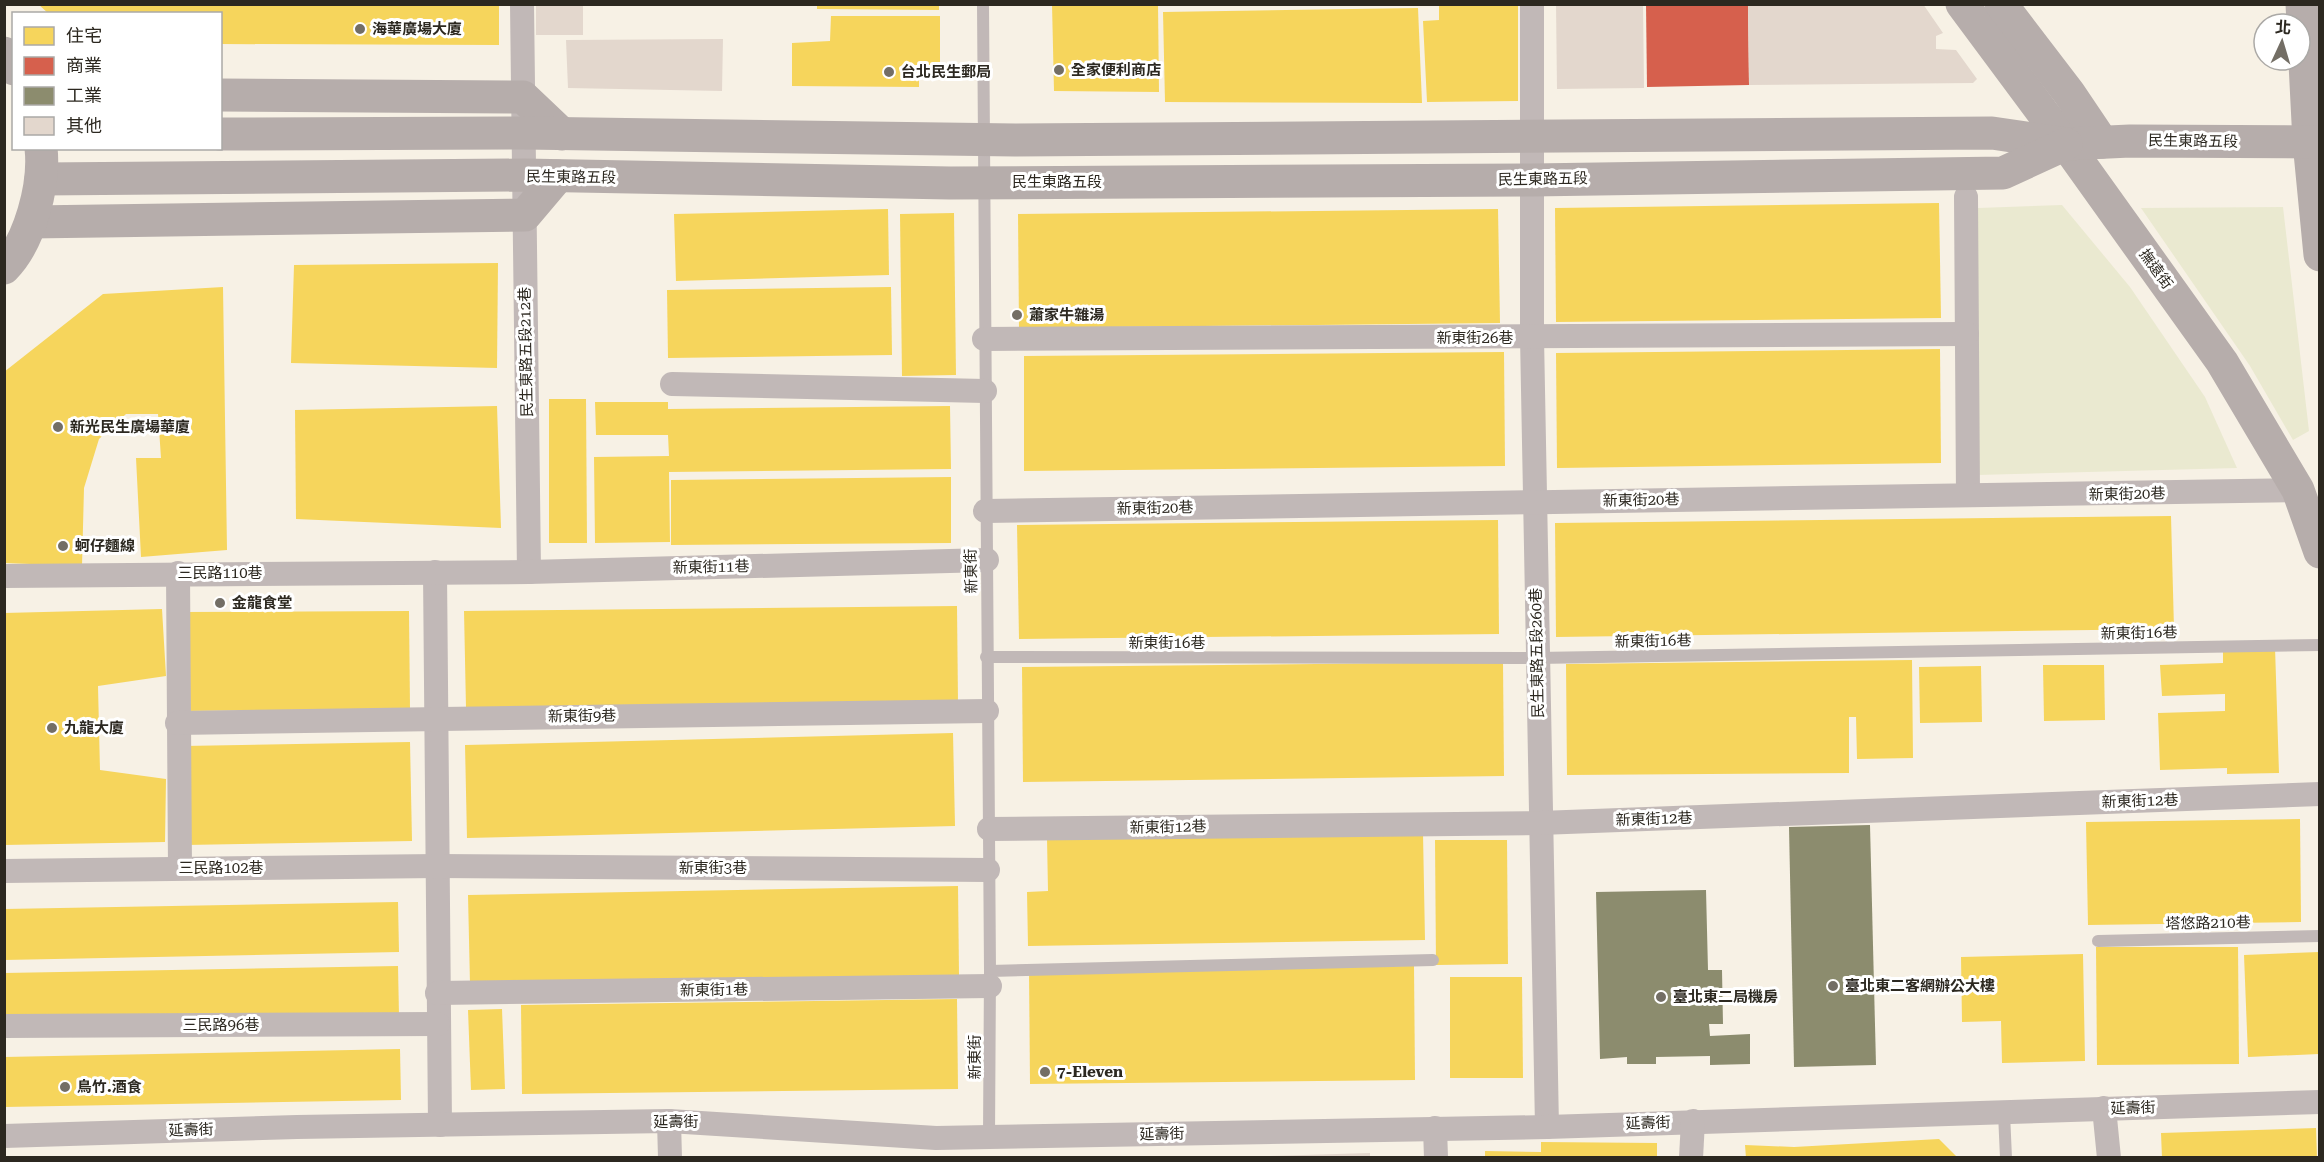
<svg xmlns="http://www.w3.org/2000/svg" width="2324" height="1162" font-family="'Roboto Serif','Noto Sans TC',serif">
	<rect width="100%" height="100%" fill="#f7f1e5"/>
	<g fill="#eae9d0">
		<polygon points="2062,205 2130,287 2205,397 2237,468 1977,475 1978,208"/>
		<polygon points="2283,207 2309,431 2293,440 2250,366 2141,208"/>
	</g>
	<g fill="#f6d55c">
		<polygon points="38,4 499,4 499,45 220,44 220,14 49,14"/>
		<polygon points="817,4 939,4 939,10 817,9"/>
		<polygon points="1052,4 1158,4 1159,92 1054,91"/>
		<polygon points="1439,5 1518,5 1518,101 1427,102 1423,21 1439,20"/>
		<polygon points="1418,8 1422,103 1165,102 1163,12"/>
		<polygon points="831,16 940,16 940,62 934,63 933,78 919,79 919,87 792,86 792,43 830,41"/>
		<polygon points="1939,203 1941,318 1556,322 1555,208"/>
		<polygon points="888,209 889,275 676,281 674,214"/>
		<polygon points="1498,209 1500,323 1019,328 1018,214"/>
		<polygon points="954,213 956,375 902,376 900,214"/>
		<polygon points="498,263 497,368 291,363 294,265"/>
		<polygon points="223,287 227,550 141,557 136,458 161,458 158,414 126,414 99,439 84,488 82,566 4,563 4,372 103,294"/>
		<polygon points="891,287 892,355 668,358 667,290"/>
		<polygon points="1940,349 1941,463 1557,468 1556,353"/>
		<polygon points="1504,352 1505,466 1024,471 1024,356"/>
		<polygon points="549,399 586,399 587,543 549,543"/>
		<polygon points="595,402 668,402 668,409 950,406 951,469 669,472 670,542 595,543 594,457 669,456 668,435 596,435"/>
		<polygon points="497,406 501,528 296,519 295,410"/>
		<polygon points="951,477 951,543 671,545 671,480"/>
		<polygon points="2171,516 2174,629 1556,637 1555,523"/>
		<polygon points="1498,520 1499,634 1019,639 1017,525"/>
		<polygon points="957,606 958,703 466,708 464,611"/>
		<polygon points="162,609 166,676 98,686 100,770 166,779 165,842 4,845 4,613"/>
		<polygon points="409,611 410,709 183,711 183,612"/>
		<polygon points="2275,647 2279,773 2227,774 2227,768 2160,770 2158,713 2225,711 2225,694 2162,696 2160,665 2223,663 2223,649"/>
		<polygon points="1912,660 1913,758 1857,759 1856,717 1849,717 1849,773 1567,775 1566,664"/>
		<polygon points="1503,662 1504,776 1023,782 1022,667"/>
		<polygon points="2043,665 2104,665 2105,720 2044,721"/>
		<polygon points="1981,666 1982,722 1920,723 1919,667"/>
		<polygon points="953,733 955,826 467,838 465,745"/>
		<polygon points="410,742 412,841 185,845 183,746"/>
		<polygon points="2300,819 2301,922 2088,925 2086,822"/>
		<polygon points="1423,833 1425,940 1028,946 1027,892 1048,891 1047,838"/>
		<polygon points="1435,840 1507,840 1508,964 1436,965"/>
		<polygon points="958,886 959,975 470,984 468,895"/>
		<polygon points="398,902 399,952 4,960 4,909"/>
		<polygon points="2096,947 2238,947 2239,1064 2097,1065"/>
		<polygon points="2319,952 2319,1054 2248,1057 2244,955"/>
		<polygon points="2083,954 2085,1061 2002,1063 2001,1021 1962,1022 1961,957"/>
		<polygon points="398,966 399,1016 4,1024 4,973"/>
		<polygon points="1414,966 1415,1080 1030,1084 1029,970"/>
		<polygon points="1450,977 1522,977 1523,1078 1450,1078"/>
		<polygon points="957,999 958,1089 522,1094 521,1005"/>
		<polygon points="502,1009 505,1089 471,1090 468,1010"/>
		<polygon points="400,1049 401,1100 4,1107 4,1057"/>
		<polygon points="2316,1128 2317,1158 2162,1158 2161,1133"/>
		<polygon points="1939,1139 1958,1158 1746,1158 1745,1145 1794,1147"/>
		<polygon points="1541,1142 1657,1143 1657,1158 1485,1158 1485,1151 1541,1152"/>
	</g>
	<polygon fill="#d6604d" points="1646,4 1748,4 1749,85 1647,87"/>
	<g fill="#8c8c6e">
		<polygon points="1870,825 1876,1065 1794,1067 1789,827"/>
		<polygon points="1706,890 1708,970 1722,970 1723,1024 1709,1024 1710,1036 1750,1034 1750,1064 1710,1065 1710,1056 1656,1057 1656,1064 1627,1064 1627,1057 1600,1059 1596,892"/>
	</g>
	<g fill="#e3d7cd">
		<rect x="536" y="4" width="47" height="31"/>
		<polygon points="1556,4 1643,4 1644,88 1557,89"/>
		<polygon points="1748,4 1923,4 1943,33 1936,36 1936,49 1956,50 1977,79 1973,83 1749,85"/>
		<polygon points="723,39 722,91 568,88 566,40"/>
		<polygon points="1370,1153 1370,1158 1270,1158 1270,1156"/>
	</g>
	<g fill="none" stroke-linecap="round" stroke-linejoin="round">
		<g stroke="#c1b8b7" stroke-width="12">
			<polyline points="983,4 990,971 989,1137"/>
			<polyline points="986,657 1537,658 2320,645"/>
			<polyline points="2098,941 2320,936"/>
			<polyline points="990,971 1433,960"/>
			<polyline points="2004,1113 2006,1158"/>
		</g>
		<g stroke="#c1b8b7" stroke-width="24">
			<polyline points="522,4 529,572"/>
			<polyline points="1532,4 1532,337 1547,1127"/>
			<polyline points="1966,197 1968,495"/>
			<polyline points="984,339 1967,334"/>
			<polyline points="672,384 985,391"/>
			<polyline points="985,511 2298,490"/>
			<polyline points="435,572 440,1125"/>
			<polyline points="178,573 180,868"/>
			<polyline points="4,576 529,572 987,560"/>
			<polyline points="177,723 987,711"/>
			<polyline points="989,829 1540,823 2320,794"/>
			<polyline points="4,871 438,866 988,870"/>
			<polyline points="437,993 990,986"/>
			<polyline points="4,1026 438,1024"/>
			<polyline points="2104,1108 2109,1158"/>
			<polyline points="669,1121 670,1158"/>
			<polyline points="1435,1128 1436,1158"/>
			<polyline points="4,1136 297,1127 669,1121 936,1138 989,1137 1547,1127 2320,1102"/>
			<polyline points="1691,1158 1693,1121"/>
		</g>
		<g stroke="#b6adab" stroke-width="33">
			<polyline points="1962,4 2066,144 2222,362 2298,490 2320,552"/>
			<polyline points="2001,4 2069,93 2102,142"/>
			<polyline points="2302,4 2309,142 2320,255"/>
			<polyline points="4,53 14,69"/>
			<polyline points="220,95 523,97 562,134"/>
			<polyline points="220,134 523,133 1015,140 1992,133 2066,144 2130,141 2320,142"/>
			<polyline points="41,179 524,175 950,183 1532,180 2003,173 2066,144"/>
			<polyline points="31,222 525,215 558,176"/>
			<path d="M 4,268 C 30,242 45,185 41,148"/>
		</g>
	</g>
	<g fill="#736e65" stroke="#fff" stroke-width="2">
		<circle cx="360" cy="29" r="6"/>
		<circle cx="1059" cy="70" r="6"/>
		<circle cx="889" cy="72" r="6"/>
		<circle cx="1017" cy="315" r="6"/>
		<circle cx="58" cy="427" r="6"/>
		<circle cx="63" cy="546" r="6"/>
		<circle cx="220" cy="603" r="6"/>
		<circle cx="52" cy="728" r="6"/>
		<circle cx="1833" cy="986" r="6"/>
		<circle cx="1661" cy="997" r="6"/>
		<circle cx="1045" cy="1072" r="6"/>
		<circle cx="65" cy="1087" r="6"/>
	</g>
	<g text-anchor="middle" stroke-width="6" stroke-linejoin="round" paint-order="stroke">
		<g font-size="15" font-weight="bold" fill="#2c2820" stroke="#fff" text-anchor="start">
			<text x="372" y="34">海華廣場大廈</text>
			<text x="1071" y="75">全家便利商店</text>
			<text x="901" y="77">台北民生郵局</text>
			<text x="1029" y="320">蕭家牛雜湯</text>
			<text x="70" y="432">新光民生廣場華廈</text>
			<text x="75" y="551">蚵仔麵線</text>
			<text x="232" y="608">金龍食堂</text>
			<text x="64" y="733">九龍大廈</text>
			<text x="1845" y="991">臺北東二客網辦公大樓</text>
			<text x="1673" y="1002">臺北東二局機房</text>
			<text x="1057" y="1077">7-Eleven</text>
			<text x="77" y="1092">鳥竹.酒食</text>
		</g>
		<g font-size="15" fill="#2c2820" stroke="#fff">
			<text transform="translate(2193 141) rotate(1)" y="5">民生東路五段</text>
			<text transform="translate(571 177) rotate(1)" y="5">民生東路五段</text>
			<text transform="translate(1543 179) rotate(-1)" y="5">民生東路五段</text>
			<text x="1057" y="187">民生東路五段</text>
			<text transform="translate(2156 269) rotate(54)" y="5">撫遠街</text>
			<text x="1475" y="343">新東街26巷</text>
			<text transform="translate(526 352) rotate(-91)" y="5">民生東路五段212巷</text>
			<text transform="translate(2127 494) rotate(-1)" y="5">新東街20巷</text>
			<text transform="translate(1641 500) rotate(-1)" y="5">新東街20巷</text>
			<text transform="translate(1155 508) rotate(-1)" y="5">新東街20巷</text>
			<text transform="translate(711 567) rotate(-1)" y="5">新東街11巷</text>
			<text transform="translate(971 571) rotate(-91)" y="5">新東街</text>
			<text x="220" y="578">三民路110巷</text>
			<text transform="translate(2139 633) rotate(-1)" y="5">新東街16巷</text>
			<text transform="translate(1653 641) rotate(-1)" y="5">新東街16巷</text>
			<text x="1167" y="648">新東街16巷</text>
			<text transform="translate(1537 653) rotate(-91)" y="5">民生東路五段260巷</text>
			<text transform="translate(582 716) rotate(-1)" y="5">新東街9巷</text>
			<text transform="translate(2140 801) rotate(-2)" y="5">新東街12巷</text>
			<text transform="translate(1654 819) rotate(-2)" y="5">新東街12巷</text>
			<text transform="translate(1168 827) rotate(-1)" y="5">新東街12巷</text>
			<text x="221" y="873">三民路102巷</text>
			<text x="713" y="873">新東街3巷</text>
			<text transform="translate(2208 923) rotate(-1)" y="5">塔悠路210巷</text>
			<text transform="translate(714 990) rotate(-1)" y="5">新東街1巷</text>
			<text x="221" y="1030">三民路96巷</text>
			<text transform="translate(975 1057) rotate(-90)" y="5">新東街</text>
			<text transform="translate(2133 1108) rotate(-2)" y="5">延壽街</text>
			<text x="676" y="1127">延壽街</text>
			<text transform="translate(1648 1123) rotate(-2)" y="5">延壽街</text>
			<text transform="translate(191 1130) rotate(-2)" y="5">延壽街</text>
			<text transform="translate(1162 1134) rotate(-1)" y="5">延壽街</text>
		</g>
	</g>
	<rect width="2324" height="1162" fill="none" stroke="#2c2820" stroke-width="12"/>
	<rect x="12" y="12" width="210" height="138" fill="#ffffff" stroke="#aba9a6" stroke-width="1.5"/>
	<rect x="24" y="27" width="30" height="18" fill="#f6d55c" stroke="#aba9a6" stroke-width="1.5"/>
	<text x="66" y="42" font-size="18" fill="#2c2820">住宅</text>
	<rect x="24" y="57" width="30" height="18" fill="#d6604d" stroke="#aba9a6" stroke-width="1.5"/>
	<text x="66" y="72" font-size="18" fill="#2c2820">商業</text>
	<rect x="24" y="87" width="30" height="18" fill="#8c8c6e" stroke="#aba9a6" stroke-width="1.5"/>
	<text x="66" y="102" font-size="18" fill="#2c2820">工業</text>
	<rect x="24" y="117" width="30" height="18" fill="#e3d7cd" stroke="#aba9a6" stroke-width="1.5"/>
	<text x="66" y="132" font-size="18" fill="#2c2820">其他</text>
	<g transform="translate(2282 42) rotate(4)"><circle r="28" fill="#ffffff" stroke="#aba9a6" stroke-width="1.5"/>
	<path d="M0-4.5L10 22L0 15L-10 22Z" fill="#736e65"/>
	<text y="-9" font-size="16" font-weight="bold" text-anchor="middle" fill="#2c2820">北</text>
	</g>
</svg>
